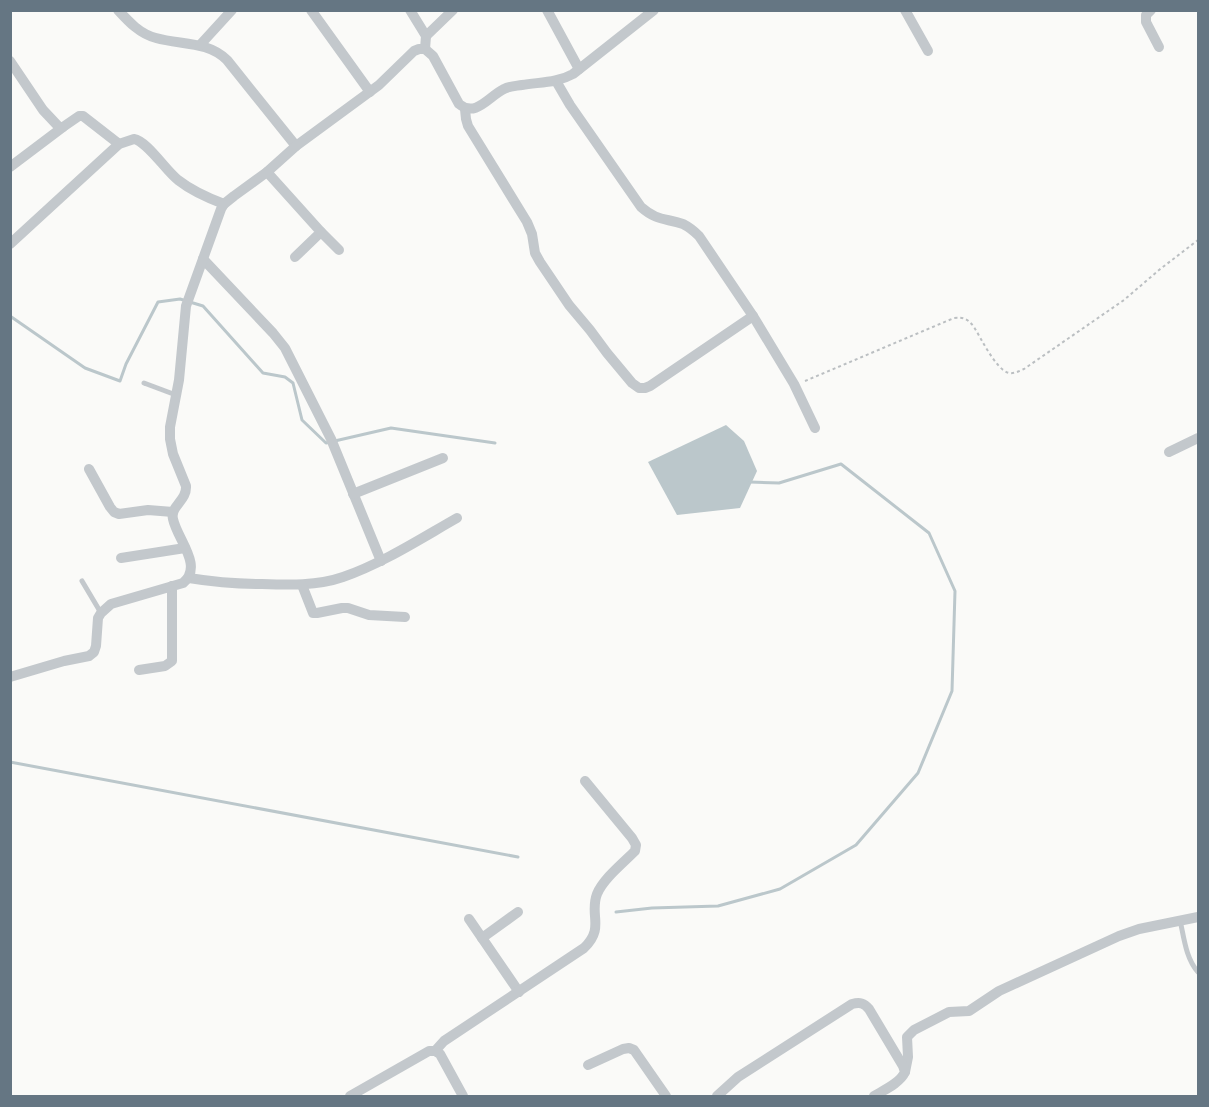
<svg xmlns="http://www.w3.org/2000/svg" width="1209" height="1107" font-family="Helvetica,sans-serif">
	<rect width="100%" height="100%" fill="#fafaf8"/>
	<polygon fill="#bbc7cb" points="726,425 744,441 757,471 740,508 677,515 648,462"/>
	<g fill="none" stroke-linecap="round" stroke-linejoin="round">
		<g stroke="#bbc7cb" stroke-width="3">
			<polyline points="10,316 85,368 120,381 126,364 158,302 180,299 203,306 263,373 285,377 293,383 302,420 326,443 391,428 495,443"/>
			<polyline points="10,762 518,857"/>
			<polyline points="616,912 652,908 718,906 780,889 856,845 918,773 952,691 955,591 929,533 841,464 779,483 750,482"/>
		</g>
		<path stroke="#bbbfc2" stroke-width="2" stroke-dasharray="3 3" stroke-linecap="butt" d="M 805,381 L 954,318 C 964,317 968,319 974,327 C 981,338 996,370 1009,373 C 1014,374 1019,371 1024,369 L 1124,300 L 1159,270 L 1198,240"/>
		<g stroke="#c3c8cc" stroke-width="5">
			<polyline points="144,383 176,395"/>
			<polyline points="82,581 101,613"/>
			<path d="M 1180,920 C 1184,938 1186,959 1198,972"/>
		</g>
		<g stroke="#c3c8cc" stroke-width="10">
			<path d="M 118,10 C 129,22 140,34 156,38 C 181,45 208,41 227,60 L 296,146"/>
			<polyline points="311,10 370,92"/>
			<polyline points="410,10 426,36 425,49"/>
			<polyline points="547,10 579,69"/>
			<polyline points="905,10 928,51"/>
			<polyline points="1151,10 1146,15 1146,22 1159,47"/>
			<polyline points="426,36 453,10"/>
			<polyline points="200,45 232,10"/>
			<polyline points="10,61 43,110 59,127 63,127 79,116 83,116 119,144"/>
			<path d="M 556,81 L 570,105 L 641,207 C 657,221 665,218 683,224 C 689,227 694,231 699,236 L 753,316 L 794,384 L 815,428"/>
			<polyline points="465,109 466,119 468,126 527,222 532,234 535,253 540,262 569,305 590,330 607,353 632,383 639,388 645,388 650,386 753,316"/>
			<polyline points="10,167 63,127"/>
			<polyline points="267,172 321,232 295,257"/>
			<polyline points="321,232 339,250"/>
			<path d="M 10,244 L 119,144 L 134,139 C 147,141 166,171 178,180 C 192,191 208,198 224,204"/>
			<polyline points="203,259 273,333 285,348 331,439 381,561"/>
			<polyline points="1169,452 1198,438"/>
			<polyline points="89,469 110,507 114,512 119,514 148,510 173,512"/>
			<polyline points="353,494 443,458"/>
			<polyline points="121,558 185,548"/>
			<path d="M 189,578 C 213,582 237,584 262,584 C 289,585 317,586 343,577 C 383,563 420,539 457,518"/>
			<polyline points="302,585 313,613 317,613 342,608 348,608 369,615 405,617"/>
			<polyline points="139,670 165,666 172,661 172,586"/>
			<path d="M 10,677 L 64,661 L 89,656 L 94,652 L 96,646 L 98,618 L 101,613 L 111,604 L 183,583 C 204,566 177,539 173,519 C 170,506 187,501 186,486 L 173,454 L 170,439 L 170,427 L 179,380 L 186,306 L 221,209 L 224,204 L 234,196 L 267,172 L 296,146 L 379,85 L 414,51 L 419,49 L 425,49 L 433,56 L 459,104 C 476,118 489,96 504,89 C 509,86 516,86 522,85 C 540,82 557,83 573,74 L 654,10"/>
			<polyline points="469,919 519,992"/>
			<polyline points="482,938 518,912"/>
			<path d="M 435,1051 L 444,1041 L 584,948 C 605,928 589,915 597,894 C 603,879 623,863 635,851 L 636,845 L 632,838 L 585,781"/>
			<polyline points="588,1065 623,1049 629,1048 634,1050 666,1096"/>
			<polyline points="905,1072 908,1057 907,1037 914,1030 949,1012 969,1011 999,991 1119,936 1139,929 1198,917"/>
			<polyline points="350,1096 429,1051 435,1051 440,1054 463,1096"/>
			<path d="M 717,1096 L 738,1077 L 852,1004 C 860,1002 864,1003 869,1009 L 903,1066 L 905,1072 C 900,1083 884,1090 874,1096"/>
		</g>
	</g>
	<rect width="1209" height="1107" fill="none" stroke="#657683" stroke-width="24"/>
</svg>
